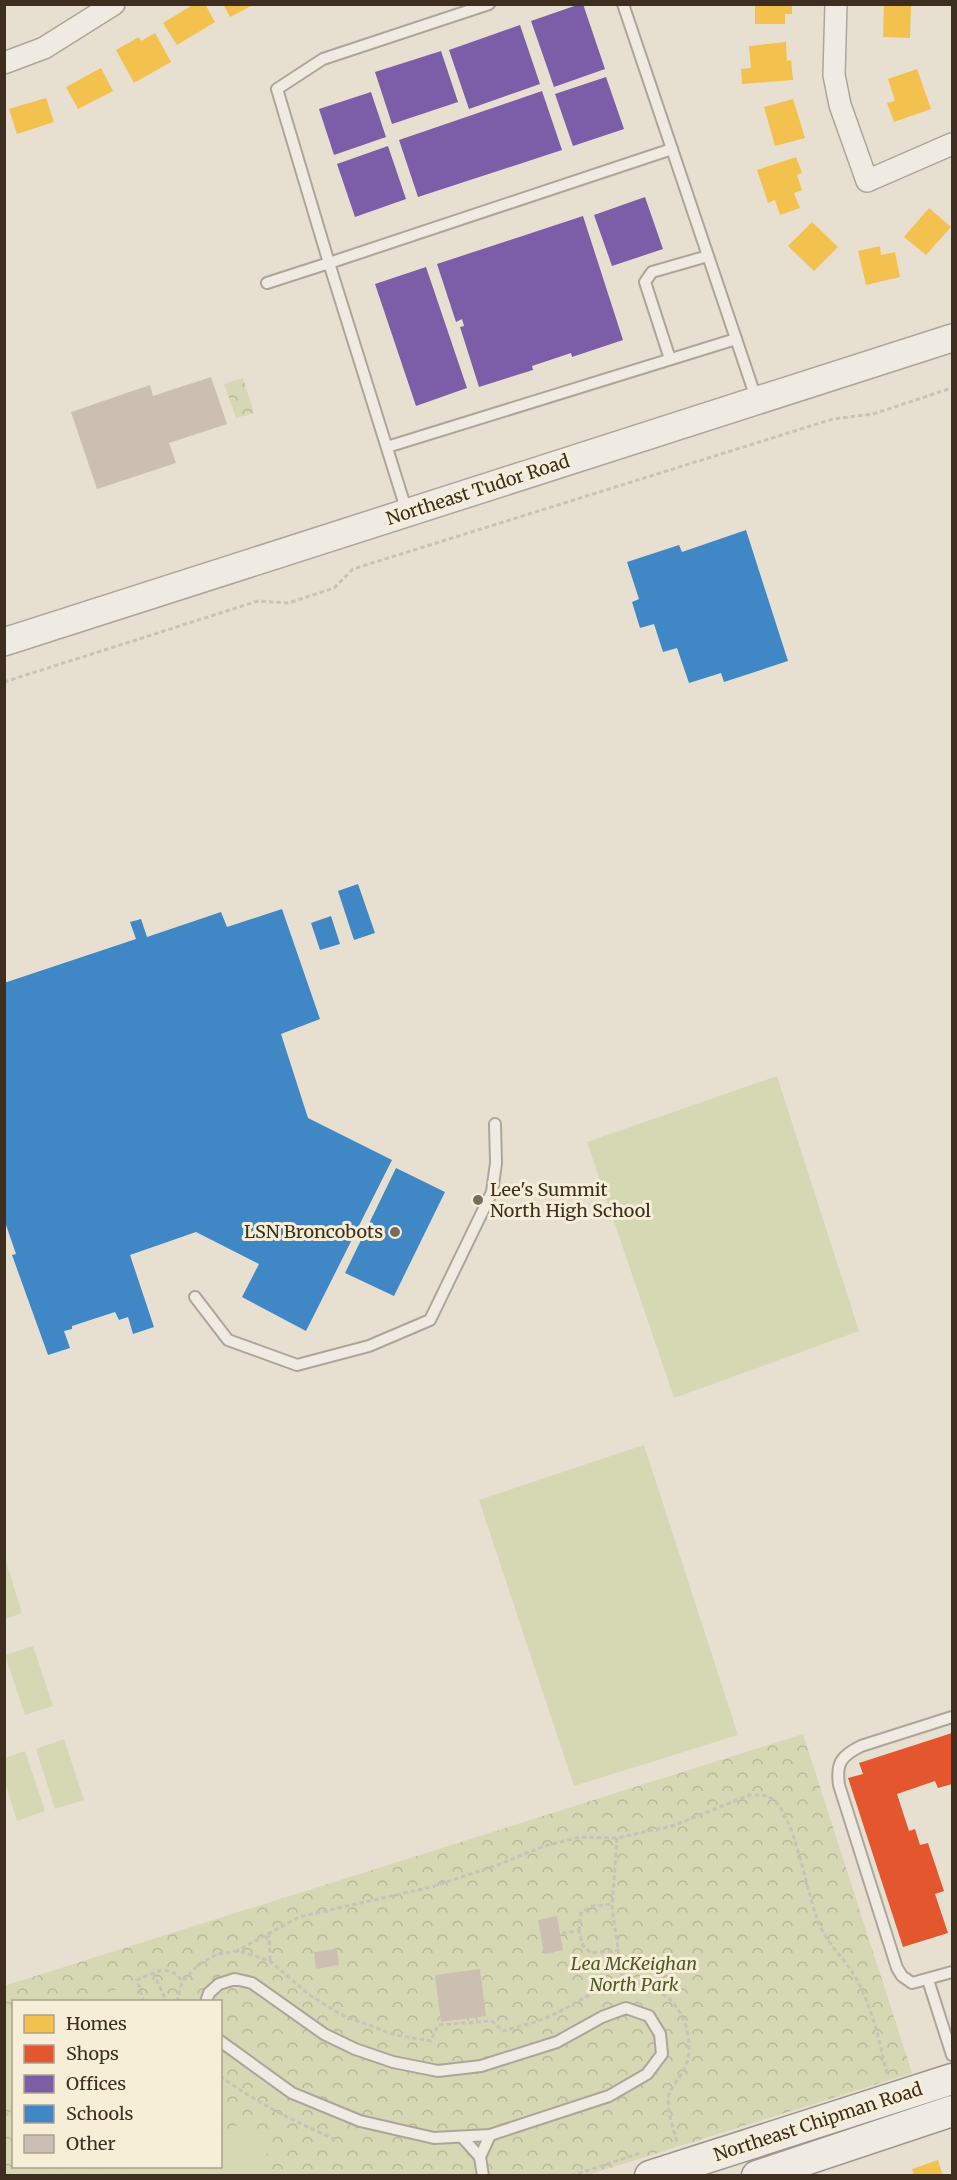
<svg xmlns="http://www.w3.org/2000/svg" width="957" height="2180" font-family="Merriweather,serif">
	<defs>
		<pattern id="park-crowns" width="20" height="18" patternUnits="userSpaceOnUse" patternTransform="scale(1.5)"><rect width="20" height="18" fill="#d6d7b3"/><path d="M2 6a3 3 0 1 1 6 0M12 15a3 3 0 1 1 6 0" fill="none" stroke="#b9b99a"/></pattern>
	</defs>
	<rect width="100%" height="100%" fill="#e7e0d1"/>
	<g fill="url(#park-crowns)" fill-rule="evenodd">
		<polygon points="243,378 254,413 236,418 224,384"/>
		<path d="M 803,1734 L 912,2073 L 588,2175 L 5,2175 L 4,1986 ZM 14,2002 L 220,2002 L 220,2166 L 14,2166 Z"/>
	</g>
	<g fill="#d6d7b3">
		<polygon points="777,1076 859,1331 674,1398 587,1142"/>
		<polygon points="644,1445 738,1735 574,1786 479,1500"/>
		<polygon points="5,1558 22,1613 5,1619 4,1619"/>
		<polygon points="33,1646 53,1706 25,1715 5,1655"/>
		<polygon points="64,1739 84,1800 55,1809 36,1749"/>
		<polygon points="25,1751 45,1811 17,1821 5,1782 5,1758"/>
		<polygon points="133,1984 139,2001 81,2001"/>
		<polygon points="13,2024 13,2101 5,2104 5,2027"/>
		<polygon points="233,2125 271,2135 262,2175 219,2175 218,2169 206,2167 220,2166 221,2132 230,2135"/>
		<polygon points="124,2167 124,2166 201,2167 199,2175 122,2175"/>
	</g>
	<g fill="#f2c14e">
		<polygon points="194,4 205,4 215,22 177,45 163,23"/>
		<polygon points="223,4 255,4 230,17"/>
		<polygon points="755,4 792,4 792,14 785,14 785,24 755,24"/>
		<polygon points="884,4 911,4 910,38 883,37"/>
		<polygon points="155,33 171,62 134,83 116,50 139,37 141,41"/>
		<polygon points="786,42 787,61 791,60 793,80 742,84 741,69 751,68 749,46"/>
		<polygon points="101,68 113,91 78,109 66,87"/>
		<polygon points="917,69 931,109 894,122 887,103 895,101 888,79"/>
		<polygon points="46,98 54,122 17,134 9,109"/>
		<polygon points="793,99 805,138 775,146 764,107"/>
		<polygon points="796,157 802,173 797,175 802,190 794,193 800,208 780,215 775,200 768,203 757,170"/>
		<polygon points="929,208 951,227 926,255 904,237"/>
		<polygon points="812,222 838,247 814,271 788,246"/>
		<polygon points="880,246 881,255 895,252 900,277 866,285 858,251"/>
		<polygon points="938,2160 943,2176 914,2176 912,2169"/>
	</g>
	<polygon fill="#e4572e" points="952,1733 952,1784 938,1788 935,1781 897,1794 909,1831 915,1829 920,1845 928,1843 944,1891 935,1894 948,1933 903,1947 848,1778 863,1774 859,1763"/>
	<g fill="#7b5ea7">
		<polygon points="580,4 583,4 605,69 554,87 531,21"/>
		<polygon points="520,25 540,84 469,109 449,50"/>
		<polygon points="441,51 458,102 392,124 375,72"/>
		<polygon points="606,77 624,129 573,146 555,94"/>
		<polygon points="542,91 562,150 418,197 399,140"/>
		<polygon points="371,92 386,137 334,155 319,109"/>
		<polygon points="388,146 406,199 355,217 337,164"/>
		<polygon points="645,197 663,249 612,266 594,215"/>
		<polygon points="583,216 623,340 572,357 571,353 532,366 533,370 479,387 460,327 464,326 462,319 456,322 437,264"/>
		<polygon points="426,267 467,388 416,406 375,284"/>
	</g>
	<g fill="#3f88c5">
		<polygon points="746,530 788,661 724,682 721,673 689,683 677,648 663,652 654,624 640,628 632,602 639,599 627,562 679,545 682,552"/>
		<polygon points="358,884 375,933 354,940 338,891"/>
		<polygon points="282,909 320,1019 281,1034 308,1118 392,1160 306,1331 242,1297 259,1264 196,1232 130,1255 154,1327 133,1334 128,1317 119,1320 115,1312 72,1326 72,1329 64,1331 70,1348 48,1355 12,1255 16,1254 4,1219 4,983 136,939 130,922 141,919 147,937 221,912 227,927"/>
		<polygon points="331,916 340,944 320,950 311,923"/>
		<polygon points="396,1168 445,1192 394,1296 345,1273"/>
	</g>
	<g fill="#cbbfb2">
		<polygon points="211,377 227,424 169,443 176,463 97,489 71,412 150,385 153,396"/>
		<polygon points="557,1916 563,1950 544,1954 538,1920"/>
		<polygon points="337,1949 339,1965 316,1969 314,1952"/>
		<polygon points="480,1969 486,2016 441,2022 435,1975"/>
	</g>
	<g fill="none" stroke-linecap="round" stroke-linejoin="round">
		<defs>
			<g id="service">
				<polyline points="489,4 323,59 277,89 329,263 672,149"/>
				<polyline points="623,4 757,401"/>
				<polyline points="267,283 329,263 407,512"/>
				<polyline points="670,359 645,282 652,272 708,256"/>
				<polyline points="387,447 736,339"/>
				<polyline points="195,1297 228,1340 297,1365 369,1346 430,1320 492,1192 496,1163 495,1124"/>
				<path d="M 952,1717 L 861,1746 C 841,1756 836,1763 839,1785 L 897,1968 L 902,1976 L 912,1983 L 952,1972"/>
				<polyline points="928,1980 952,2055"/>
				<polyline points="206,2002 209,1993 219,1984 235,1979 252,1983 324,2034 355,2049 393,2062 438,2071 481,2066 557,2042 602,2017 626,2008 649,2016 660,2034 662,2054 647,2074 609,2096 490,2135 434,2138 360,2121 292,2093 220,2041"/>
				<polyline points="462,2137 480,2157 483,2176"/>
				<polyline points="480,2157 490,2135"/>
			</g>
			<g id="minor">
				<polyline points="836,4 834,75 840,105 867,181 952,144"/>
				<polyline points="4,63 44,48 114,4"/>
			</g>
			<polyline id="tertiary" points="4,642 952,338"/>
			<g id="secondary">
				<polyline points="650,2176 952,2079"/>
				<polyline points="757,2176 952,2111"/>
			</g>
		</defs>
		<use href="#service" stroke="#ada599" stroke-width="14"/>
		<use href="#minor" stroke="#ada599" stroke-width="24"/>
		<use href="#tertiary" stroke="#ada599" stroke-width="30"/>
		<use href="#secondary" stroke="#9c958a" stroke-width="33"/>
		<g stroke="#c8c2b9" stroke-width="3" stroke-dasharray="4.5 3" stroke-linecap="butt">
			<polyline points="4,682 258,601 288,603 334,588 353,569 833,419 873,414 952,388"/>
			<polyline points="617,1838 612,1907 623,1982"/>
			<polyline points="579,1931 581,1913 592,1906 612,1904"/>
			<polyline points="269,1933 270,1961"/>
			<polyline points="562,1933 579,1931 583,1946 591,1953 619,1950"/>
			<path d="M 235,1952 L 299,1917 L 431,1887 L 495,1866 L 544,1846 L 581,1837 L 617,1838 L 672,1826 L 750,1795 C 758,1795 764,1794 772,1799 C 796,1815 807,1898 820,1926 C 828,1944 844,1958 854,1975 C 872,2006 879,2039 887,2074"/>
			<polyline points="153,1973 167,2002"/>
			<path d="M 144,2002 L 137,1980 C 153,1973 171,1962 182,1982"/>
			<path d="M 177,2002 L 182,1982 L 198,1965 L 217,1954 L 239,1951 L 270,1961 L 311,1996 L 342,2015 L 395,2035 L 431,2041 L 438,2025 L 492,2021 L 503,2031 C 516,2027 530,2024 543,2019 C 588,2002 620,1960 668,1998 C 683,2011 690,2032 689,2052 C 688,2069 677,2078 670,2092 C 664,2103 674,2130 677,2142"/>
			<path d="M 220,2076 C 257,2103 295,2122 337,2140"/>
			<polyline points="4,2115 14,2112"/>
			<polyline points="571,2176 640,2153"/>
		</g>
		<use href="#service" stroke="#efebe3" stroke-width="10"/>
		<use href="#minor" stroke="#efebe3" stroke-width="21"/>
		<use href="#tertiary" stroke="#efebe3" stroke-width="27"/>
		<use href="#secondary" stroke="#efebe3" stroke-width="30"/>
	</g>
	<g fill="#786c5e" stroke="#f7eed8" stroke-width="2">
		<circle cx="478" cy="1200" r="6"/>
		<circle cx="395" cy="1232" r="6"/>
	</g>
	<g text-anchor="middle" stroke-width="6" stroke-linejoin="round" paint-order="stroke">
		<g font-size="18" fill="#3d2e20" stroke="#f7eed8">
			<text transform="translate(478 490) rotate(-18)" y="6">Northeast Tudor Road</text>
			<text transform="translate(818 2122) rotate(-18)" y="6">Northeast Chipman Road</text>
		</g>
		<g font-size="18" fill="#3d2e20" stroke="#f7eed8" text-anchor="start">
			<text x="490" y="1196">Lee's Summit<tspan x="490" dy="21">North High School</tspan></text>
			<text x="383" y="1238" text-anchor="end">LSN Broncobots</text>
		</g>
		<g font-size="18" font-style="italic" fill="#4d5a26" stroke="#f7eed8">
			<text x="634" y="1970">Lea McKeighan<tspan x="634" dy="21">North Park</tspan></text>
		</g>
	</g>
	<rect width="957" height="2180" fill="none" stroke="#3d2e20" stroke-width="12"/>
	<rect x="12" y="2000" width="210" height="168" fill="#f7eed8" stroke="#ada18e" stroke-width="1.5"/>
	<rect x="24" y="2015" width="30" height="18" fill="#f2c14e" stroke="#ada18e" stroke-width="1.5"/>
	<text x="66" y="2030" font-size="18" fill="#3d2e20">Homes</text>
	<rect x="24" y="2045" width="30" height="18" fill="#e4572e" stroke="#ada18e" stroke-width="1.5"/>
	<text x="66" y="2060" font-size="18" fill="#3d2e20">Shops</text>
	<rect x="24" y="2075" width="30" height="18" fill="#7b5ea7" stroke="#ada18e" stroke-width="1.5"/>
	<text x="66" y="2090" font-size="18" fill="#3d2e20">Offices</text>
	<rect x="24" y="2105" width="30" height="18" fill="#3f88c5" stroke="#ada18e" stroke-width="1.5"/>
	<text x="66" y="2120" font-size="18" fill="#3d2e20">Schools</text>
	<rect x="24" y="2135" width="30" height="18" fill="#cbbfb2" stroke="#ada18e" stroke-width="1.5"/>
	<text x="66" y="2150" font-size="18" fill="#3d2e20">Other</text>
</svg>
